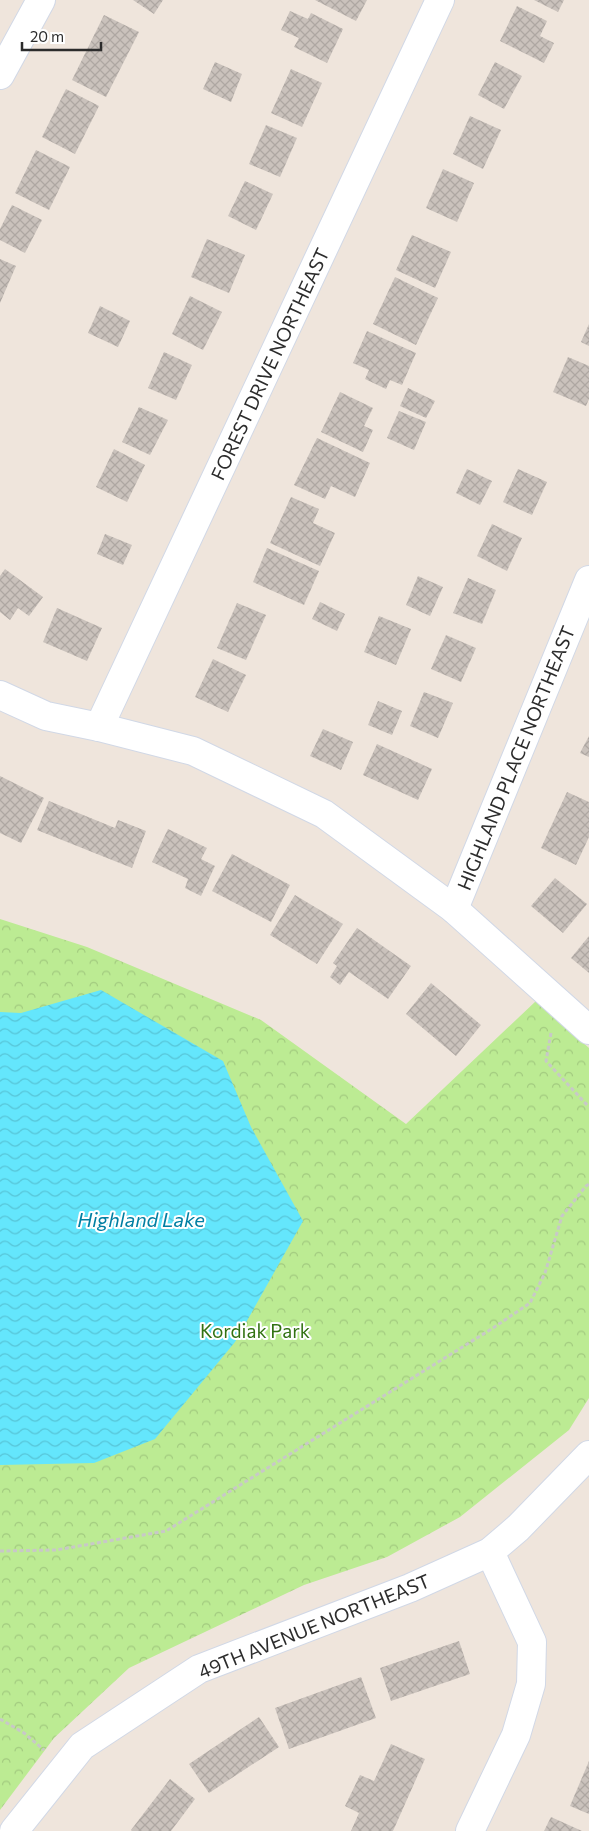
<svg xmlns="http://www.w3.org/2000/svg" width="589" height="1831" font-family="Commissioner,sans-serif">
	<defs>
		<pattern id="park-crowns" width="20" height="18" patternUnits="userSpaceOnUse" patternTransform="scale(1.25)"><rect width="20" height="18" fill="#bceb93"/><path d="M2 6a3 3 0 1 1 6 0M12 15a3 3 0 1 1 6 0" fill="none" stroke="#a2ca7f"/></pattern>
		<pattern id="water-waves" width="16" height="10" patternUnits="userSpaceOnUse" patternTransform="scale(1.25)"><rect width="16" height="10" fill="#64e6fc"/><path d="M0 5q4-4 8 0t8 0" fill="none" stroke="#57c5d8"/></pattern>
		<pattern id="building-cross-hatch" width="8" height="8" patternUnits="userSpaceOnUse" patternTransform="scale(1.25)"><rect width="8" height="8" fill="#cac2bc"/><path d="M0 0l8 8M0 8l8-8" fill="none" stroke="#aea7a2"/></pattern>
	</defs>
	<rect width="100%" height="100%" fill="#efe5dc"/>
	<polygon fill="url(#park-crowns)" points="0,919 87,947 261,1020 406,1124 536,1001 589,1048 589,1398 569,1430 460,1517 387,1557 304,1585 129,1668 54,1738 0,1810"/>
	<polygon fill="url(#water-waves)" points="101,990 223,1061 251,1127 303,1221 235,1342 155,1439 94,1463 0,1465 0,1012 21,1013"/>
	<g fill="url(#building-cross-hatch)">
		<polygon points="133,0 163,0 154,14"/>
		<polygon points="315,0 367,0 356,21"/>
		<polygon points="534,0 564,0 558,12"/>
		<polygon points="517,6 547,21 540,36 554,43 544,63 500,41"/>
		<polygon points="290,11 308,19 311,13 343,29 327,63 294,47 299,38 281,30"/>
		<polygon points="104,15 139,32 106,97 72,80"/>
		<polygon points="215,62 242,74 231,102 203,89"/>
		<polygon points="495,62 522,76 504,109 478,95"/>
		<polygon points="291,69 322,83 302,127 271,113"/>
		<polygon points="66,89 99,106 75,154 42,137"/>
		<polygon points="470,116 501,130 483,169 453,154"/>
		<polygon points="266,125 297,138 280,177 249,164"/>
		<polygon points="36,150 70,167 49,210 15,193"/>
		<polygon points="443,169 474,183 457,222 426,208"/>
		<polygon points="245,181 273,194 256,230 228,216"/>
		<polygon points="12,205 42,220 25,253 0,240 0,229"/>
		<polygon points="412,235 451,252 435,288 396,270"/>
		<polygon points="207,239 245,255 229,293 191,277"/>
		<polygon points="0,259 16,266 0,303"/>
		<polygon points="395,277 438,298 416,345 373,324"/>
		<polygon points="190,296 222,312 203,350 172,334"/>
		<polygon points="100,306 130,321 118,347 88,333"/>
		<polygon points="589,324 589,346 581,342"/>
		<polygon points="367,331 416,353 402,385 390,380 386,389 365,379 369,370 353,363"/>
		<polygon points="164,352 192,365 176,400 148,388"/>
		<polygon points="568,357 589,366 589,399 586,406 553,392"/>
		<polygon points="408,388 435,401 426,418 400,406"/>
		<polygon points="340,392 373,408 364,426 373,430 363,452 321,432"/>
		<polygon points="139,407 168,420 150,455 122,442"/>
		<polygon points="399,411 426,422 414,450 387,438"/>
		<polygon points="317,438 370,463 355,497 331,486 325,499 294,485"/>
		<polygon points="114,449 145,465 127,502 96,487"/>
		<polygon points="467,469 492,481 480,505 456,493"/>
		<polygon points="518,469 547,482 532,515 503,502"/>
		<polygon points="291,497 319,509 313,523 335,533 320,566 270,543"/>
		<polygon points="492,524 522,538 507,571 477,556"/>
		<polygon points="105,534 132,545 123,565 97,554"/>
		<polygon points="267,548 319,571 304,605 253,582"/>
		<polygon points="5,569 43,597 29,616 18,608 10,620 0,612 0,576"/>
		<polygon points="418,576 443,587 430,616 406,605"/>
		<polygon points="468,578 496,590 482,624 453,613"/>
		<polygon points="320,602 345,614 337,631 312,619"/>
		<polygon points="237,603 266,615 246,660 217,648"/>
		<polygon points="57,608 102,628 87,661 43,642"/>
		<polygon points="379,616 411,629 396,665 364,652"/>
		<polygon points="446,635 476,648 461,682 431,669"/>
		<polygon points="213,659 246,675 228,712 195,697"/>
		<polygon points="424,692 453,703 438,738 410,726"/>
		<polygon points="378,701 402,711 392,735 368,725"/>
		<polygon points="323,729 353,742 341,770 310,756"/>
		<polygon points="589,736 589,757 580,753"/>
		<polygon points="377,744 432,769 418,800 363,775"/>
		<polygon points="0,776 44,798 21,843 0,833"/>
		<polygon points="567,792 589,802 589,837 576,865 541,848"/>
		<polygon points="49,801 115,828 118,820 146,831 132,868 37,830"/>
		<polygon points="168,829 207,848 201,859 215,866 201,896 185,888 188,879 152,862"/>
		<polygon points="232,854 290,885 271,922 212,891"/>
		<polygon points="555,878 587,904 563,933 531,906"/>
		<polygon points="295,895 343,924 317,964 270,935"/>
		<polygon points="357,928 411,966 388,999 349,972 340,985 330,977 337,966 333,963"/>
		<polygon points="589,936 589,973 571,958"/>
		<polygon points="431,983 481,1025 456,1056 406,1014"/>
		<polygon points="459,1641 470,1674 391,1701 380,1668"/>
		<polygon points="361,1677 376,1718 289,1749 275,1708"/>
		<polygon points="259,1717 279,1747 209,1793 189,1764"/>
		<polygon points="391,1744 425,1759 393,1831 351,1831 359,1813 345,1806 360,1775 374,1781"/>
		<polygon points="589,1761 589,1814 570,1806"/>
		<polygon points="170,1779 195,1799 171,1831 132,1831 131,1830"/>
		<polygon points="551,1817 582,1831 544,1831"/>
	</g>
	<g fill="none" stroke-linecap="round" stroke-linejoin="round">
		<defs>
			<g id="minor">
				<polyline points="0,75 41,0"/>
				<polyline points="0,695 46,716 99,727 193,751 324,814 454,909 589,1030"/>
				<polyline points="99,727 440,0"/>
				<polyline points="454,909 589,580"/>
				<polyline points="14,1831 82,1746 199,1669 410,1588 490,1552 518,1528 589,1455"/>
				<polyline points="470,1831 516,1735 531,1684 532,1642 490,1552"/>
			</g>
		</defs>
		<use href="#minor" stroke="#d1d8e6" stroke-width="30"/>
		<g stroke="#c8c8c8" stroke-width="3" stroke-dasharray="4 2.5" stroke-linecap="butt">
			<polyline points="551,1033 546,1061 589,1107"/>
			<polyline points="0,1551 56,1550 166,1531 493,1328 530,1303 545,1273 562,1216 586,1186 589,1184"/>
			<polyline points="0,1719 24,1733 44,1750"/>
		</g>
		<use href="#minor" stroke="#fff" stroke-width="28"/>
	</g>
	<g text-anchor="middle" stroke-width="4" stroke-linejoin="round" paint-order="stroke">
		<g font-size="19" fill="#2c2c2c" stroke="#fff">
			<text transform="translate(270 364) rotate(-65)" y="7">FOREST DRIVE NORTHEAST</text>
			<text transform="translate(516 758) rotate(-68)" y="7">HIGHLAND PLACE NORTHEAST</text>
			<text transform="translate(314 1626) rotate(-22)" y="7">49TH AVENUE NORTHEAST</text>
		</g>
		<g font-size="19" fill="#327212" stroke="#fff">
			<text x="255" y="1338">Kordiak Park</text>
		</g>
		<g font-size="20" font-style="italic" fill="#017fa3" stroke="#fff">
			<text x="141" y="1227">Highland Lake</text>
		</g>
	</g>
	<path d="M22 42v8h79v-8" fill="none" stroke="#2c2c2c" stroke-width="2.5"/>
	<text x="30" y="42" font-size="15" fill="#2c2c2c" stroke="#ffffff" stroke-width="4" paint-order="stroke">20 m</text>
</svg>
